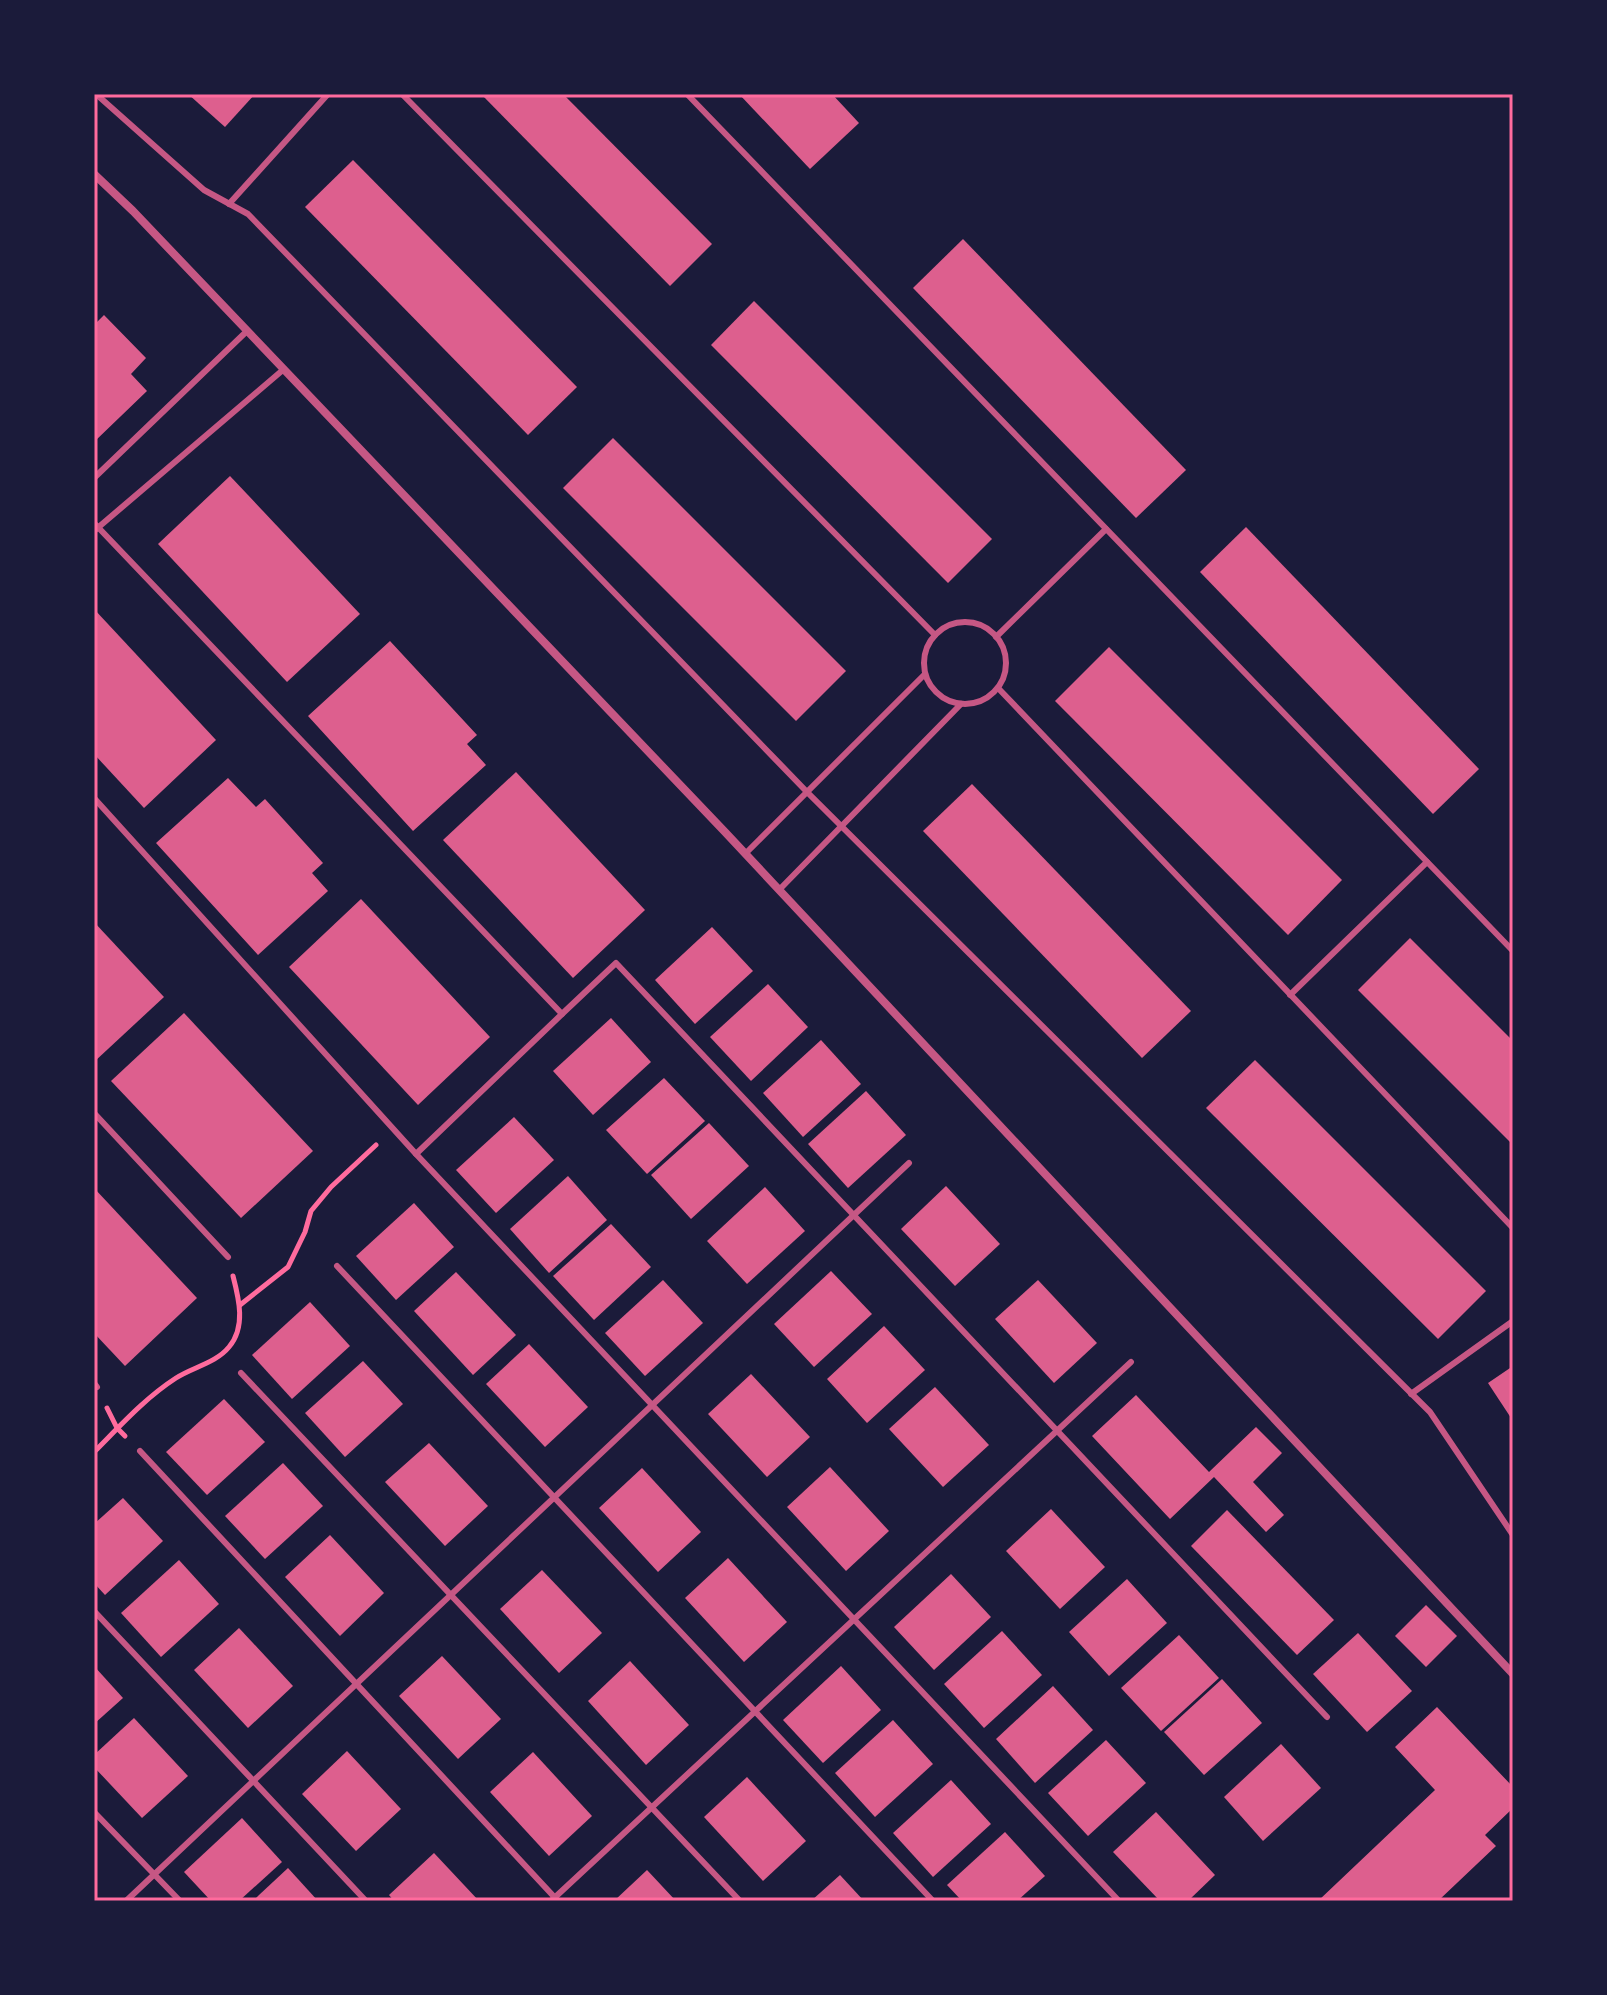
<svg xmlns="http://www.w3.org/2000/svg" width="1607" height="1995" font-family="'PT Sans Narrow',sans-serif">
	<rect width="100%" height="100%" fill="#1b1b3a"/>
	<g fill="#dd5f8e">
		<polygon points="188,94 255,94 225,127"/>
		<polygon points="481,94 563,94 712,244 670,286"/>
		<polygon points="739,94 832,94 859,123 810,169"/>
		<polygon points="353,160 577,387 528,435 305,207"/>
		<polygon points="963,239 1186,470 1136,518 913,288"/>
		<polygon points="754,301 992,539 948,583 711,345"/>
		<polygon points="104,315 146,358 131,374 147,391 94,442 94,325"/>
		<polygon points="613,438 846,671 796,721 563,488"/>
		<polygon points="230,476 360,614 287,682 158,544"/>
		<polygon points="1246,527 1479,769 1433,814 1200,572"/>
		<polygon points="94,609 216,740 144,808 94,754"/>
		<polygon points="390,641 477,735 467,744 486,765 413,831 308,716"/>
		<polygon points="1109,647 1342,880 1288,935 1055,701"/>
		<polygon points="516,772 645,910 573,978 443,840"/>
		<polygon points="228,778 256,807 265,799 323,863 312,873 328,891 258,955 156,843"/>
		<polygon points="972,784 1191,1011 1142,1058 923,831"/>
		<polygon points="361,899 490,1037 418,1105 289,967"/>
		<polygon points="94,922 164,997 94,1062"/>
		<polygon points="712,927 753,971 695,1024 655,980"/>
		<polygon points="1410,938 1513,1041 1513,1145 1358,990"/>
		<polygon points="768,984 808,1027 751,1081 710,1037"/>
		<polygon points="184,1013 313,1151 241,1218 111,1081"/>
		<polygon points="611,1018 651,1062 593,1115 553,1071"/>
		<polygon points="821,1040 861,1084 803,1137 763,1093"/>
		<polygon points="1255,1060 1486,1291 1438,1339 1206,1108"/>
		<polygon points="664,1078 705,1121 647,1174 606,1130"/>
		<polygon points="866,1091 906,1135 848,1188 808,1144"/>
		<polygon points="514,1117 554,1160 496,1213 456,1170"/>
		<polygon points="709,1123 749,1166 691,1219 651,1175"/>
		<polygon points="568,1176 607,1220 549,1273 510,1229"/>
		<polygon points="946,1186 1000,1244 955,1286 901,1229"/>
		<polygon points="765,1187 805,1231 747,1284 707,1241"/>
		<polygon points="94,1188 197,1298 125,1366 94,1333"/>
		<polygon points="414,1203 454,1247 396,1300 356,1256"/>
		<polygon points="611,1224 651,1267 594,1320 553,1276"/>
		<polygon points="831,1271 872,1314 814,1367 774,1324"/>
		<polygon points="456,1272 516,1335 473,1375 414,1311"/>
		<polygon points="663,1280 703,1323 645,1376 605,1333"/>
		<polygon points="1038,1280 1097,1343 1054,1383 995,1319"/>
		<polygon points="310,1302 350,1346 292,1399 252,1355"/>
		<polygon points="884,1326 925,1370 867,1423 827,1379"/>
		<polygon points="529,1344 588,1407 545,1447 486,1384"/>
		<polygon points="363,1361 403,1404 345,1457 305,1413"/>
		<polygon points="1513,1366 1513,1421 1488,1383"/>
		<polygon points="751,1374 810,1437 767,1477 708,1414"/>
		<polygon points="935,1387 989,1445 943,1487 889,1429"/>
		<polygon points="1136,1395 1209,1472 1256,1427 1282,1453 1253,1482 1284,1515 1266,1532 1214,1477 1170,1519 1092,1436"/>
		<polygon points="224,1399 265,1442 207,1495 166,1452"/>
		<polygon points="429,1443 488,1506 445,1546 385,1482"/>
		<polygon points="283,1463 323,1506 265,1559 225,1516"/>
		<polygon points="830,1467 889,1531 846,1571 787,1507"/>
		<polygon points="642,1468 701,1532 658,1572 599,1508"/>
		<polygon points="123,1498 163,1541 105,1595 94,1583 94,1524"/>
		<polygon points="1051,1509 1105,1567 1060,1609 1006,1551"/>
		<polygon points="1227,1510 1334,1620 1297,1655 1191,1546"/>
		<polygon points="330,1535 384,1593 340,1636 285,1577"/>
		<polygon points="728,1558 787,1622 744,1662 685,1598"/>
		<polygon points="179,1560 219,1604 161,1657 121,1613"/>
		<polygon points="542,1570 602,1633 559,1673 500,1609"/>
		<polygon points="951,1574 991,1617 934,1670 894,1627"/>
		<polygon points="1127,1579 1167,1623 1109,1676 1069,1632"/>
		<polygon points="1426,1605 1457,1636 1426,1667 1395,1636"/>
		<polygon points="239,1628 293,1686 248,1728 194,1670"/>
		<polygon points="1002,1631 1042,1675 984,1728 944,1684"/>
		<polygon points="1358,1633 1412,1691 1367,1732 1313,1674"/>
		<polygon points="1179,1635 1219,1678 1161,1731 1121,1688"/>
		<polygon points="442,1656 501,1719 458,1759 399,1696"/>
		<polygon points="630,1661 689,1725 646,1765 588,1701"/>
		<polygon points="94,1666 123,1698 94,1724"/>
		<polygon points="841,1666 881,1710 823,1763 783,1720"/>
		<polygon points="1222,1679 1262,1723 1204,1775 1164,1732"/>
		<polygon points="1053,1686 1093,1730 1035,1783 996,1739"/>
		<polygon points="1437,1707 1513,1787 1513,1808 1485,1835 1496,1846 1438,1901 1318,1901 1435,1790 1395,1747"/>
		<polygon points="134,1718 188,1776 142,1818 94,1767 94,1755"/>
		<polygon points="893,1720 933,1764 875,1817 835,1773"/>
		<polygon points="1106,1740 1146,1783 1088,1836 1048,1793"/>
		<polygon points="1281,1744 1321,1788 1263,1841 1224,1797"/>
		<polygon points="347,1751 401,1809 356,1851 302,1794"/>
		<polygon points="533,1752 592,1816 549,1856 490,1792"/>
		<polygon points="747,1777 806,1841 763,1881 704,1817"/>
		<polygon points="951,1780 991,1824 933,1877 893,1833"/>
		<polygon points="1156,1812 1215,1875 1188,1901 1160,1901 1113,1852"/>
		<polygon points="242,1818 282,1862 239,1901 211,1901 184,1872"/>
		<polygon points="1005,1832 1045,1876 1017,1901 962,1901 947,1885"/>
		<polygon points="434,1853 479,1901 394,1901 389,1895"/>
		<polygon points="288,1868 318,1901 253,1901 259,1895"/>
		<polygon points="647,1870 676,1901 614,1901"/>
		<polygon points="840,1875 864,1901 811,1901"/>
	</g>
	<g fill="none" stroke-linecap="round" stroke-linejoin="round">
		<g stroke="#ff6b9d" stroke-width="5">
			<polyline points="240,1305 288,1267 305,1232 311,1211 331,1187 376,1145"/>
			<polyline points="107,1408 117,1428 125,1436"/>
			<path d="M 94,1452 C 120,1426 145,1398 176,1378 C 193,1367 216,1363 229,1347 C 246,1327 239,1299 233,1276"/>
		</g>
		<g stroke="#c65784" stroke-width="6">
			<polyline points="96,94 204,190 248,214 807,792 1430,1412 1513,1535"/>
			<polyline points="402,94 935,635"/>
			<polyline points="687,94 1513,951"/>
			<polyline points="229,204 328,94"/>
			<polyline points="94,478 247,331"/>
			<polyline points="94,523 562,1014 416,1154"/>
			<polyline points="94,531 284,369"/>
			<circle cx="965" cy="663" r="41"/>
			<polyline points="996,637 1106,529"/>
			<polyline points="998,688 1513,1228"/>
			<polyline points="94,798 416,1154 1119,1901"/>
			<polyline points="745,854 925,674"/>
			<polyline points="779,890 961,704"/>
			<polyline points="1290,995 1427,862"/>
			<polyline points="562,1014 616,963 1327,1717"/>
			<polyline points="94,1113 228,1257"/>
			<polyline points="337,1266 933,1901"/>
			<polyline points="241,1373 740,1901"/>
			<polyline points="94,1383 97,1387"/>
			<polyline points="1411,1394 1513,1321"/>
			<polyline points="140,1451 558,1901"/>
			<polyline points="94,1611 366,1901"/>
			<polyline points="94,1812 180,1901"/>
			<polyline points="126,1901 909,1163"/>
			<polyline points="551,1901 1131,1362"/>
		</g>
		<polyline stroke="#c65784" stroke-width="8" points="94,174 133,211 725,832 1513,1674"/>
	</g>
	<rect width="1607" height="1995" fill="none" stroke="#1b1b3a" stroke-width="192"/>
	<rect x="96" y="96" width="1415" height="1803" fill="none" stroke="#ff6b9d" stroke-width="3"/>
</svg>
